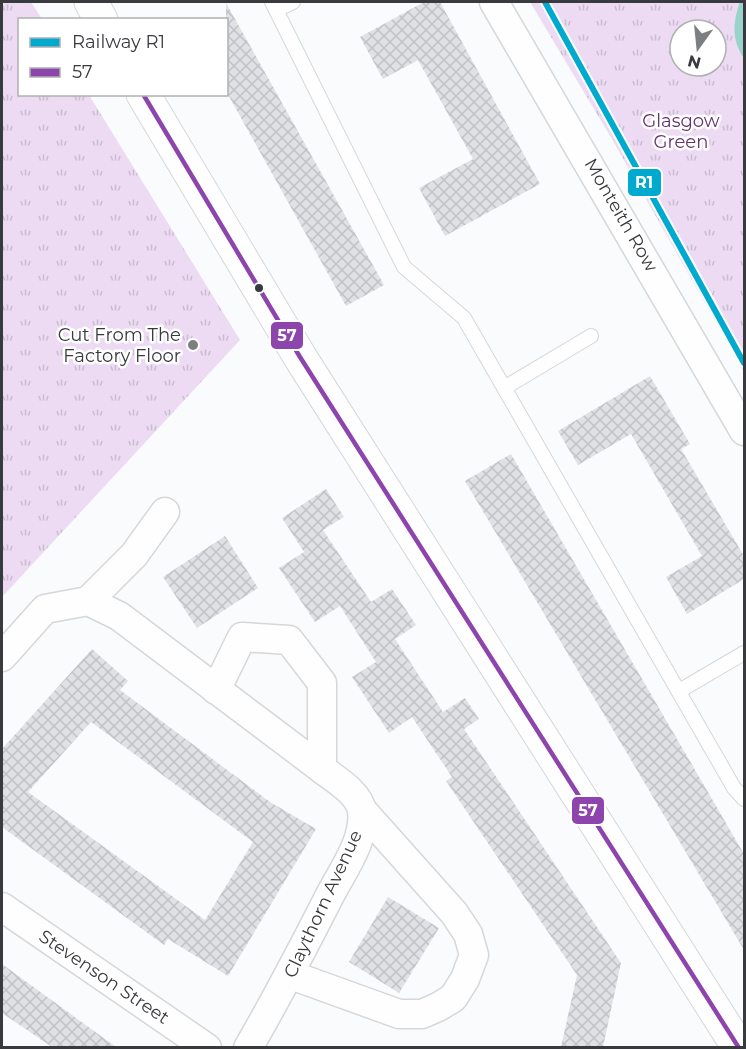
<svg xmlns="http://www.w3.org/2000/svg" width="746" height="1049" font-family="Montserrat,sans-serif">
	<defs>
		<pattern id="park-tufts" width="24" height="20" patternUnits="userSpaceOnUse" patternTransform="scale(1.5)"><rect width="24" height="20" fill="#ecdbf3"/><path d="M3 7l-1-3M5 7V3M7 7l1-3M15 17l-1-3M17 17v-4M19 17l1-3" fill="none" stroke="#cbbdd1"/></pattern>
		<pattern id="building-cross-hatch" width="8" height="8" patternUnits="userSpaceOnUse" patternTransform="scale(1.5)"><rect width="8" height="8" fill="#e0e1e4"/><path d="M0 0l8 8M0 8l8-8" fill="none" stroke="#c1c2c5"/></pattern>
	</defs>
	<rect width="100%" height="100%" fill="#f9fbfd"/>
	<g fill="url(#park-tufts)" fill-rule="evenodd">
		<polygon points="2,2 31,2 42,19 20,20 20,94 89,95 240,340 2,597"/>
		<path d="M 530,2 L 744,2 L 744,372 L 612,139 ZM 680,30 L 716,30 L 716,66 L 680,66 Z"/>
	</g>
	<path fill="#99d3ca" d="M 740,2 L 744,2 L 744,58 C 731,40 733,21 740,2 Z"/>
	<g fill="url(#building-cross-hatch)" fill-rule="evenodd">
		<polygon points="424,2 440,2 540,184 445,236 419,188 473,159 418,60 383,79 360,37"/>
		<polygon points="226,3 384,285 346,306 226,91"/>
		<polygon points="650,376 690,444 681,449 744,556 744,579 687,614 666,577 702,556 631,434 578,465 558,431"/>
		<polygon points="511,454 744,854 744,950 465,481"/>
		<polygon points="326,489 344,517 323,530 371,602 392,589 416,625 395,639 443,712 465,698 479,719 464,729 621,963 603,1047 561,1047 577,975 446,781 452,777 412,717 389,733 352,677 376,662 340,606 315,622 279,568 304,552 282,518"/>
		<polygon points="225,536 258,588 197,628 163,577"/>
		<path d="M 92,649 L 128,681 L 120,690 L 270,802 L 316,829 L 228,976 L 168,939 L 164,945 L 2,827 L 2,749 ZM 91,722 L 253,842 L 205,920 L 28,792 Z"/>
		<polygon points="388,897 439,928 399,993 349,962"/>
		<polygon points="2,964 50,999 116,1047 52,1047 2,1013"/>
	</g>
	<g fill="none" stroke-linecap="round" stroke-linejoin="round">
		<defs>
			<g id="service">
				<polyline points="272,2 404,267 464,318 734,788 744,799"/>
				<polyline points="276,10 293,2"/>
				<polyline points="504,388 591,336"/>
				<polyline points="679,691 744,653"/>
			</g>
			<g id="minor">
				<polyline points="494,2 744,431"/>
				<path d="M 88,601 L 119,616 L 322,769 C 336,780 359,793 362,811 C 366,840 341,873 329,897 C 303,948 277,998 248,1048"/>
				<polyline points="2,657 45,609 88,601 134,555 165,512"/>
				<polyline points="216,690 242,637 289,640 322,683 322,769"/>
				<polyline points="2,907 207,1048"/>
				<polyline points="291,975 399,1014 422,1014 438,1007 453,998 465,979 474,955 468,934 454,913 362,810"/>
			</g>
			<g id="primary">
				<polyline points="91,2 101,20"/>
				<polyline points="143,94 300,357 739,1048"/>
			</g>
		</defs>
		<use href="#service" stroke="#d5d7d9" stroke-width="16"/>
		<use href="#minor" stroke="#d5d7d9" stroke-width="31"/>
		<use href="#primary" stroke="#d5d7d9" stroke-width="35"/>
		<use href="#service" stroke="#fefeff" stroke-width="14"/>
		<use href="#minor" stroke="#fefeff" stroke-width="28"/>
		<use href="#primary" stroke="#fefeff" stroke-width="33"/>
		<defs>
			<polyline id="bus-1" points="143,94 300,357 739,1048"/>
		</defs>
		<use href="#bus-1" stroke="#fff" stroke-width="9"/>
		<use href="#bus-1" stroke="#8e44ad" stroke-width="4.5"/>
		<defs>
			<polyline id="rail-1" points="545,2 744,363"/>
		</defs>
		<use href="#rail-1" stroke="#fff" stroke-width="10"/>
		<use href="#rail-1" stroke="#00a9ce" stroke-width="6"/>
	</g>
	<circle fill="#383a3e" stroke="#fff" stroke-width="2" cx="259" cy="288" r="5"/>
	<circle fill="#7c7e81" stroke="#fff" stroke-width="2" cx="193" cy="345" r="6"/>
	<g text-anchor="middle" stroke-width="5" stroke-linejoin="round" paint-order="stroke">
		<g font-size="18" fill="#64326f" stroke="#fff">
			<text x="681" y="127">Glasgow<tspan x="681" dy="21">Green</tspan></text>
		</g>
		<g font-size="18" fill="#383a3e" stroke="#fff">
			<text transform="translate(621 215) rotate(60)" y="6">Monteith Row</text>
			<text transform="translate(323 904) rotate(-65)" y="6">Claythorn Avenue</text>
			<text transform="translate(104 977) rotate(34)" y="6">Stevenson Street</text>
		</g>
		<g font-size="18" fill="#383a3e" stroke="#fff" text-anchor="end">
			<text x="181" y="341">Cut From The<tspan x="181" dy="21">Factory Floor</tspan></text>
		</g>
	</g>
	<g stroke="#fff" stroke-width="2">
		<rect x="627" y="168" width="35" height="29" rx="6" fill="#00a9ce"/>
		<rect x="270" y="321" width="34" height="29" rx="6" fill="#8e44ad"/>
		<rect x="571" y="796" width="34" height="29" rx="6" fill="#8e44ad"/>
	</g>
	<g font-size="16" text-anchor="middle" font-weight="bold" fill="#fff">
		<text x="644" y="188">R1</text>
		<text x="287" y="341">57</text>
		<text x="588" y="816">57</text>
	</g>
	<rect width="746" height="1049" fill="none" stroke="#383a3e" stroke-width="6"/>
	<rect x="18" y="18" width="210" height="78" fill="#ffffff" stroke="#afb0b2" stroke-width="1.5"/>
	<rect x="30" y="38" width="30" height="9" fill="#00a9ce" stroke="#afb0b2" stroke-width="1.5"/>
	<text x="72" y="48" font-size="18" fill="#383a3e">Railway R1</text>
	<rect x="30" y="68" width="30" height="9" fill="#8e44ad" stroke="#afb0b2" stroke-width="1.5"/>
	<text x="72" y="78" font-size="18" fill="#383a3e">57</text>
	<g transform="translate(698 48) rotate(195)"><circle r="28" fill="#ffffff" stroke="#afb0b2" stroke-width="1.5"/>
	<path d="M0-4.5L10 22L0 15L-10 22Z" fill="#7c7e81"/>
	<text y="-9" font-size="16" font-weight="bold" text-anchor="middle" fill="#383a3e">N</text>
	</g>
</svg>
